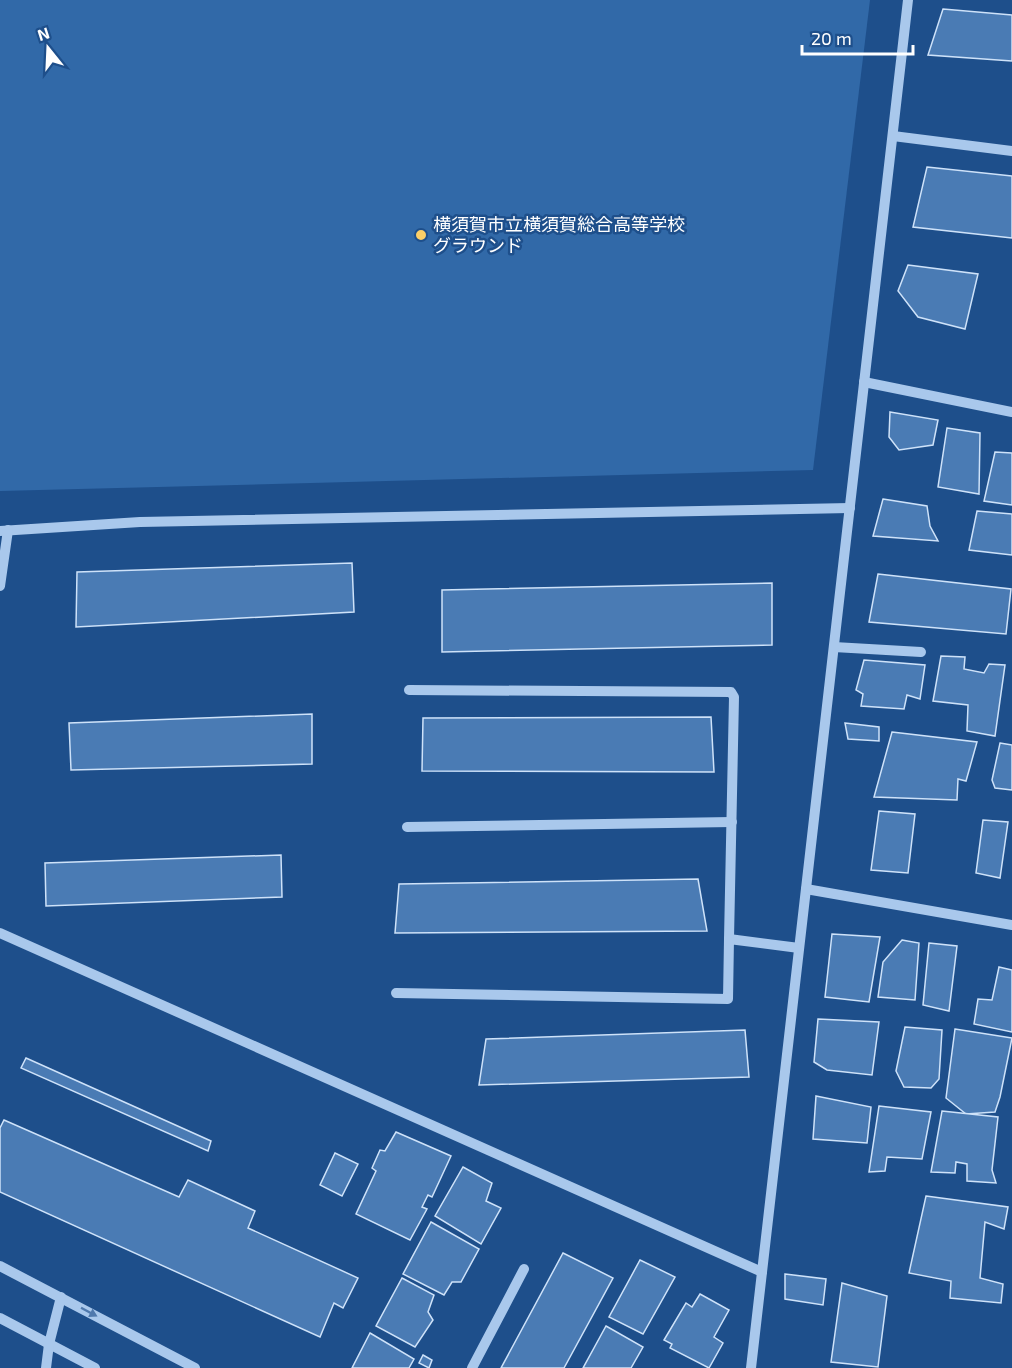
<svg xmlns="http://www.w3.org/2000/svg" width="1012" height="1368" font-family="'Exo 2','Noto Sans JP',sans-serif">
	<rect width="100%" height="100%" fill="#1e4f8b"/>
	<polygon fill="#3169a8" points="0,0 870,0 813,470 0,491"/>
	<g fill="#4a7bb4" stroke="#cee2f9" stroke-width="1.5">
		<polygon points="943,9 1012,15 1012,61 928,55"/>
		<polygon points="927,167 1012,176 1012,238 913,227"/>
		<polygon points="908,265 978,274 965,329 918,317 898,291"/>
		<polygon points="890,412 938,420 933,445 899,450 889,437"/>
		<polygon points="947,428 980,433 979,494 938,487"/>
		<polygon points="995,452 1012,453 1012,505 984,501"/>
		<polygon points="883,499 927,506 930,526 938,541 873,536"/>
		<polygon points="977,511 1012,514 1012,555 969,550"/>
		<polygon points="352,563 354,612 76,627 77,572"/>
		<polygon points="878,574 1011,589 1006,634 869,622"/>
		<polygon points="772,583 772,645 442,652 442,590"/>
		<polygon points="941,656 965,657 964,669 984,673 989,664 1005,665 995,736 967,731 968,705 933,701"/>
		<polygon points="864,660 925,665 920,699 907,695 904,709 861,706 863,694 856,690"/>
		<polygon points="312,714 312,764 71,770 69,723"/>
		<polygon points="711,717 714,772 422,771 423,718"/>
		<polygon points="845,723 879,727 879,741 848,739"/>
		<polygon points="892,732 977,742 966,781 958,779 957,800 874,797"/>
		<polygon points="1000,743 1012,745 1012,790 995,788 992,780"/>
		<polygon points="879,811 915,814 908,873 871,870"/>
		<polygon points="983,820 1008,822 1000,878 976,873"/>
		<polygon points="281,855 282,897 46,906 45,863"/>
		<polygon points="698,879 707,931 395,933 399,884"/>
		<polygon points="832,934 880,937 869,1002 825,997"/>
		<polygon points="902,940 919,943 915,1000 878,997 883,962"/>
		<polygon points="929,943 957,946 949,1011 923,1005"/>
		<polygon points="999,967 1012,970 1012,1032 974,1024 978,999 992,1000"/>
		<polygon points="818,1019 879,1022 872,1075 827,1070 814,1062"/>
		<polygon points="905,1027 942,1030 939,1079 931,1088 904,1087 896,1071"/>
		<polygon points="955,1029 1012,1038 1000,1097 995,1112 966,1114 946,1098"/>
		<polygon points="745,1030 749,1077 479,1085 486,1039"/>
		<polygon points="26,1058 211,1141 208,1151 21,1068"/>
		<polygon points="816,1096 871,1107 867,1143 813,1139"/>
		<polygon points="879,1106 931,1112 922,1159 887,1157 885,1171 869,1172"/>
		<polygon points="942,1111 998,1117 992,1170 996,1183 967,1181 967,1164 956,1162 955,1173 931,1172"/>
		<polygon points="4,1120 179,1197 188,1180 255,1211 248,1228 358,1278 343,1308 334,1303 320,1337 0,1192 0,1128"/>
		<polygon points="396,1132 451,1156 432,1197 428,1195 422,1207 427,1209 410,1240 356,1214 376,1171 372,1168 380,1150 385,1151"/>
		<polygon points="335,1153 358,1164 342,1196 320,1185"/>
		<polygon points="463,1167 492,1183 486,1201 501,1208 481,1244 435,1216"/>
		<polygon points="926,1196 1008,1207 1004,1229 985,1222 980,1278 1003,1284 1001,1303 950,1298 951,1281 909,1273"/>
		<polygon points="431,1222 479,1249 461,1282 452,1282 444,1295 403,1274"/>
		<polygon points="563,1253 613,1278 564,1368 501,1368"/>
		<polygon points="640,1260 675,1277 643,1334 609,1317"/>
		<polygon points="785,1274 826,1279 823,1305 785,1299"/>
		<polygon points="402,1278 434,1295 428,1312 433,1320 415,1347 376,1326"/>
		<polygon points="842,1283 887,1296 878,1367 831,1362"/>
		<polygon points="700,1294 729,1310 714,1337 723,1343 709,1368 670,1348 672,1344 664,1340 686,1303 692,1307"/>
		<polygon points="606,1326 643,1347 631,1368 583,1368"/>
		<polygon points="370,1333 414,1359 409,1368 352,1368"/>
		<polygon points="423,1355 432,1360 429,1368 419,1363"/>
	</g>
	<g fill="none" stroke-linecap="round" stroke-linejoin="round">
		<g stroke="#a9c8ec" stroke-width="10">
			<polyline points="893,136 1012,151"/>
			<polyline points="864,382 1012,412"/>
			<polyline points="0,531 140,522 850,508"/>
			<polyline points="0,586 8,530"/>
			<polyline points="834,647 921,652"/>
			<polyline points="409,690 731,692 734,697 729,939"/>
			<polyline points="407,827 732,822"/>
			<polyline points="806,889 1012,925"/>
			<polyline points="0,933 762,1272"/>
			<polyline points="396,993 728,999 729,939 799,948"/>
			<polyline points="0,1266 195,1368"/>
			<polyline points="0,1318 95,1368"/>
			<polyline points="46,1368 49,1344 61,1297"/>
			<polyline points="472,1368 524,1269"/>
			<polyline points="751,1368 908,0"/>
		</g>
	</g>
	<defs><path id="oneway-solid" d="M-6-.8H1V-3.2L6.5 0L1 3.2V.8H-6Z" transform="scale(1.5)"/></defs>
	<use fill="#4f79ad" href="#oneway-solid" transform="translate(89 1312) rotate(28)"/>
	<circle fill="#fbcf68" stroke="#1e4f8b" stroke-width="2" cx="421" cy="235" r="6"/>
	<g text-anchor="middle" stroke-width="5" stroke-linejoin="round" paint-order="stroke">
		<g font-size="18" fill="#fff" stroke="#1e4f8b" text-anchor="start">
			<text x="433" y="231">横須賀市立横須賀総合高等学校<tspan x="433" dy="21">グラウンド</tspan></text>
		</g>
	</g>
	<g transform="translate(48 48) rotate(342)" stroke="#1e4f8b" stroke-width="4.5" paint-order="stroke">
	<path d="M0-4.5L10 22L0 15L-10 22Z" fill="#ffffff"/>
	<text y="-9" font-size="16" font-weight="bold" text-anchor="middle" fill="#ffffff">N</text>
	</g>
	<path d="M802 45v9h111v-9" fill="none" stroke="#ffffff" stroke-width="3"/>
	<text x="811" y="45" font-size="18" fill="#ffffff" stroke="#1e4f8b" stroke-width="4.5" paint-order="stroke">20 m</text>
</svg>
